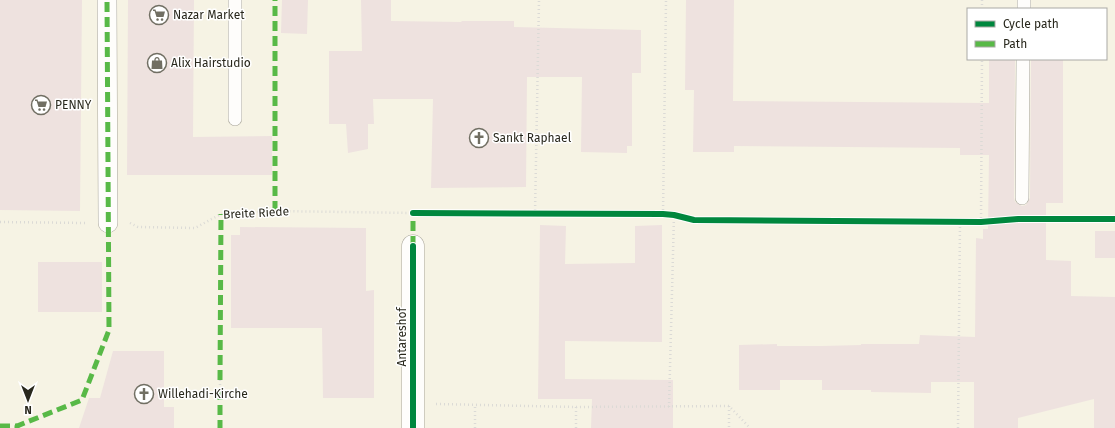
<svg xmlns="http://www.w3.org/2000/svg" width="1115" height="428" font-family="'Fira Sans',sans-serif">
	<rect width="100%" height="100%" fill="#f6f3e4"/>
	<g fill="#eee2df">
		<polygon points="0,0 82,0 80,211 0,210"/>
		<polygon points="128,0 194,0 193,137 272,136 272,175 127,175"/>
		<polygon points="282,0 308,0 307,34 281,33"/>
		<polygon points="361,0 391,0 391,21 461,22 462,21 514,21 514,27 641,30 641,73 632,73 632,146 627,146 627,153 581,152 582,77 527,77 526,187 431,188 433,99 373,99 374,124 368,124 368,149 348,153 346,124 329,124 329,51 362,51"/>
		<polygon points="686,0 734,0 733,101 989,103 989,59 1015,59 1014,198 1015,202 1022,206 1026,205 1030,198 1031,59 1063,59 1063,203 1046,203 1046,260 1071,261 1071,296 1115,297 1115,428 1094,428 1094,399 1018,418 1018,428 974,428 974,382 931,382 931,393 871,392 871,390 822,390 822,380 780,380 780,390 739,390 739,345 777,344 777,346 822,346 861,345 861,344 919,344 920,335 975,337 976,238 983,239 983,229 988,229 989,155 960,155 960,148 734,146 734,152 693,152 694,90 685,90"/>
		<polygon points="540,225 566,226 565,264 635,263 635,226 662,225 662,342 565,341 565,379 673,380 673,428 591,428 592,399 538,399"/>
		<polygon points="240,227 366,228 366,291 374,290 374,398 323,398 322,328 231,328 231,235 240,235"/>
		<rect x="1095" y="231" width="20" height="27"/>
		<rect x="38" y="262" width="64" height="50"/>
		<polygon points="113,351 164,351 164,407 174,407 174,428 79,428 89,398 100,398"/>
	</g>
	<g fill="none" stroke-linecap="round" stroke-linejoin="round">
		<defs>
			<g id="service">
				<polyline points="1024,9 1024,0"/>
				<polyline points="235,119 235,0"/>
				<polyline points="1022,198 1023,59"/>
			</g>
			<polyline id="pedestrian" points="107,0 108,223"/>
			<polyline id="minor" points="413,246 413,428"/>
		</defs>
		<use href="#service" stroke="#a8a59a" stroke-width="14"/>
		<use href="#pedestrian" stroke="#a8a59a" stroke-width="20"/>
		<use href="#minor" stroke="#a8a59a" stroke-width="23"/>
		<g stroke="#dbdad6" stroke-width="2.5" stroke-dasharray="1 3" stroke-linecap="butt">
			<polyline points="982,9 982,0"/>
			<polyline points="535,214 539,0"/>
			<polyline points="663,214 666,0"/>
			<polyline points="0,222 85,223"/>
			<polyline points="981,222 982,59"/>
			<polyline points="130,223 138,227 195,228 221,214 275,211 413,213"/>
			<polyline points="220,380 220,390"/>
			<polyline points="436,404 576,407 729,406 750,428"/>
			<polyline points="729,406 729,428"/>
			<polyline points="669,407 674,215"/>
			<polyline points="475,428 475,405"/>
			<polyline points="576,428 576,407"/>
			<polyline points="958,428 960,222"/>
		</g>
		<use href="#service" stroke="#fefdfb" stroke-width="13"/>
		<use href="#pedestrian" stroke="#fefdfb" stroke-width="19"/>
		<use href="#minor" stroke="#fefdfb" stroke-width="22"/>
		<g stroke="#58b947" stroke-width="5" stroke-dasharray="10 5" stroke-linecap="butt">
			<polyline points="275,211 275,0"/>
			<polyline points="413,246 413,213 416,213"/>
			<polyline points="220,380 221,214"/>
			<polyline points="220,390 220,428"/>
			<polyline points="0,426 17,426"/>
			<polyline points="17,428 17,426 82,400 109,330 107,0"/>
		</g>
		<defs>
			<g id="cycleway">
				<polyline points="413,213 663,214 674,215 694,220 981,222 1018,219 1115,219"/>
				<polyline points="413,246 413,428"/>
			</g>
		</defs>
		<use href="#cycleway" stroke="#fff" stroke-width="8"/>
		<use href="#cycleway" stroke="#00873e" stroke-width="6"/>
	</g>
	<defs>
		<symbol id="supermarket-ring" viewBox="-11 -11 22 22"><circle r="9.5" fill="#fff" stroke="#716f63" stroke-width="1.5"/><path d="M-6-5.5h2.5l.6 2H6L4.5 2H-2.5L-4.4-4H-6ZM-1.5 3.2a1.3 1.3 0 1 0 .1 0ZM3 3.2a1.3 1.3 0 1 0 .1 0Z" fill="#716f63"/></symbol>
		<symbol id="shop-ring" viewBox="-11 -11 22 22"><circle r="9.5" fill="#fff" stroke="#716f63" stroke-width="1.5"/><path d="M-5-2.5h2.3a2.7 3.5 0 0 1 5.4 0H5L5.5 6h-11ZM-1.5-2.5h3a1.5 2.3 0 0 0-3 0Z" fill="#716f63"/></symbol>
		<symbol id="church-ring" viewBox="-11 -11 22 22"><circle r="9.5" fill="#fff" stroke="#716f63" stroke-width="1.5"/><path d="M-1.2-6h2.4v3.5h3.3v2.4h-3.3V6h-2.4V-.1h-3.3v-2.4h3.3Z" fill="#716f63"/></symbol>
	</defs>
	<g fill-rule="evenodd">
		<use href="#supermarket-ring" x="148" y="4" width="22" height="22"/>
		<use href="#shop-ring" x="146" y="52" width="22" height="22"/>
		<use href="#supermarket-ring" x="30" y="94" width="22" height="22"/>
		<use href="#church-ring" x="468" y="127" width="22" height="22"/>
		<use href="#church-ring" x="133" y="383" width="22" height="22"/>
	</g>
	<g text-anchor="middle" stroke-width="3" stroke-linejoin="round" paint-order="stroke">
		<g font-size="12" fill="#29281d" stroke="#fff" text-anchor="start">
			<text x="173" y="19">Nazar Market</text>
			<text x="171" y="67">Alix Hairstudio</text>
			<text x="55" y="109">PENNY</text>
			<text x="493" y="142">Sankt Raphael</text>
			<text x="158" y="398">Willehadi-Kirche</text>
		</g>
		<g font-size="12" fill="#29281d" stroke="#fff">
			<text transform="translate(256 213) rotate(-3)" y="4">Breite Riede</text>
			<text transform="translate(402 337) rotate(-90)" y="4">Antareshof</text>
		</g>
	</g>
	<rect x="967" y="8" width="140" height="52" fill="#ffffff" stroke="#a9a9a5"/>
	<rect x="975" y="21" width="20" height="6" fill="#00873e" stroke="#a9a9a5"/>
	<text x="1003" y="28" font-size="12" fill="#29281d">Cycle path</text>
	<rect x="975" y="41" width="20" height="6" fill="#58b947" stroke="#a9a9a5"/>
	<text x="1003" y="48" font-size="12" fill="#29281d">Path</text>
	<g transform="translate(28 400) rotate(180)" stroke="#ffffff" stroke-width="3" paint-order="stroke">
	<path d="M0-3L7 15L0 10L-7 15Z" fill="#29281d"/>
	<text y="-6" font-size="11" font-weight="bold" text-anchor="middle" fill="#29281d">N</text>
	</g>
</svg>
